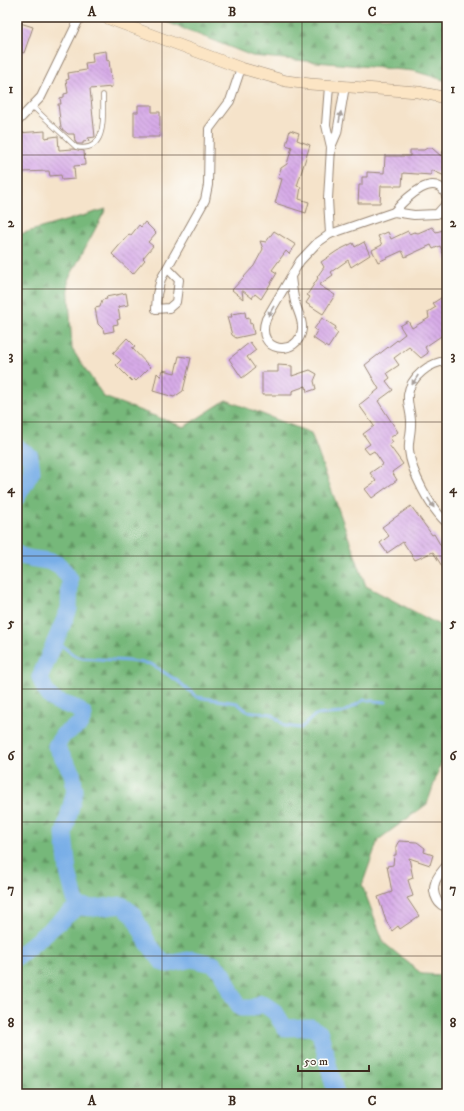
<svg xmlns="http://www.w3.org/2000/svg" width="464" height="1111" font-family="'IM FELL DW Pica',serif">
	<defs>
		<pattern id="forest-firs" width="22" height="20" patternUnits="userSpaceOnUse"><rect width="22" height="20" fill="#76b87a"/><path d="M5 1l3.5 6h-7zM16 11l3.5 6h-7z" fill="#629663"/></pattern>
		<pattern id="building-back-hatch" width="6" height="6" patternUnits="userSpaceOnUse"><rect width="6" height="6" fill="#d7abe8"/><path d="M-1 5l2 2M0 0l6 6M5-1l2 2" fill="none" stroke="#b08bbb"/></pattern>
	</defs>
	<rect width="100%" height="100%" fill="#fdfcf7"/>
	<filter id="ink" filterUnits="userSpaceOnUse"><feTurbulence type="fractalNoise" baseFrequency=".025" numOctaves="2"/><feDisplacementMap in="SourceGraphic" scale="8" xChannelSelector="R" yChannelSelector="G"/><feConvolveMatrix kernelMatrix="1 2 1 2 8 2 1 2 1" color-interpolation-filters="sRGB"/></filter>
	<filter id="wash" filterUnits="userSpaceOnUse"><feTurbulence type="fractalNoise" baseFrequency=".012" numOctaves="4" result="noise"/><feDisplacementMap in="SourceGraphic" scale="16" xChannelSelector="R" yChannelSelector="G"/><feGaussianBlur stdDeviation="0.9" result="paint"/><feColorMatrix in="noise" values="0 0 0 0 0 0 0 0 0 0 0 0 0 0 0 0 0 1.4 0 .05"/><feComposite in="paint" operator="in"/></filter>
	<g filter="url(#wash)">
		<rect width="100%" height="100%" fill="#f5e3ca"/>
		<g fill="url(#forest-firs)" stroke="#58714c">
			<polygon points="154,17 447,17 447,81 414,71 252,56"/>
			<polygon points="106,209 68,280 72,349 104,397 184,427 226,400 311,433 366,586 447,629 447,746 427,804 378,840 362,885 384,943 422,974 447,975 447,1094 17,1094 17,235"/>
		</g>
		<g fill="none" stroke-linecap="round" stroke-linejoin="round">
			<g stroke="#78aee7" stroke-width="3">
				<polyline points="56,641 75,656 82,658 129,661 151,664 179,682 197,697 237,703 247,711 272,714 285,726 301,728 315,715 342,713 364,700 386,702"/>
				<polyline points="326,1094 334,1087"/>
			</g>
			<g stroke="#78aee7" stroke-width="17">
				<polyline points="17,447 30,456 32,471 17,497"/>
				<path d="M 17,554 C 30,562 48,557 60,566 C 64,570 67,575 70,579 L 69,609 L 40,677 C 52,714 66,696 84,715 L 80,724 L 63,735 L 56,746 L 72,773 L 75,790 L 64,834 L 68,872 L 77,907 L 96,908 L 122,905 L 133,914 L 148,943 L 163,963 L 169,964 L 192,959 L 213,964 L 223,973 L 234,998 L 241,1008 L 253,1008 L 262,1003 L 275,1012 L 285,1028 L 311,1027 L 320,1033 L 336,1094"/>
				<polyline points="17,957 77,907"/>
			</g>
		</g>
		<g id="blocks">
			<g fill="url(#building-back-hatch)">
				<polygon points="17,22 33,27 24,53 17,50"/>
				<polygon points="106,51 107,61 109,60 112,87 90,89 95,137 88,138 89,141 83,142 83,144 77,144 75,141 74,134 68,134 61,128 58,104 61,104 60,98 64,97 64,94 68,93 66,80 69,79 68,73 86,70 85,63 93,62 92,53"/>
				<polygon points="138,105 152,105 152,112 160,112 160,137 134,137 134,112 138,112"/>
				<polygon points="290,130 299,133 297,140 310,145 297,186 301,187 299,199 309,202 306,213 275,203 282,179 278,178 281,168 287,164 292,147 286,145"/>
				<polygon points="45,131 45,138 58,136 59,150 73,149 84,151 85,165 74,166 75,179 62,180 61,175 50,176 49,171 22,172 18,133"/>
				<polygon points="447,143 447,177 431,170 431,175 403,173 402,186 381,186 380,203 358,203 359,185 362,185 362,177 367,177 367,172 384,173 385,156 410,156 410,150 424,150 427,148 432,148 441,156"/>
				<polygon points="145,222 156,233 148,242 153,246 143,258 145,260 133,274 112,254 129,234 131,235 139,225 141,227"/>
				<polygon points="432,227 436,232 447,229 447,262 440,246 433,249 431,245 405,257 402,251 378,262 372,250 382,245 378,236 388,232 391,239 408,231 409,234 414,232 418,233"/>
				<polygon points="274,231 296,245 289,254 286,251 272,270 277,273 261,299 255,294 252,298 242,290 243,299 232,290 254,266 263,249 260,241 266,242"/>
				<polygon points="364,242 370,255 351,267 348,260 331,272 333,275 319,285 335,295 323,314 306,303 310,297 307,295 309,292 318,278 317,277 324,267 321,262 337,251 353,243 355,247"/>
				<polygon points="126,293 128,305 118,307 120,319 117,320 118,324 113,325 114,331 104,333 103,329 98,324 95,308 100,307 102,300 107,299 106,297"/>
				<polygon points="447,294 447,332 425,347 428,353 421,358 409,347 394,358 399,365 387,373 390,378 386,381 393,390 378,401 398,432 390,438 393,442 389,445 403,464 392,472 397,480 372,498 365,489 376,481 370,473 383,464 374,451 369,454 364,448 370,444 363,434 374,426 359,405 379,389 365,365 405,334 400,326 408,321 412,328 429,318 428,312 436,307 433,303"/>
				<polygon points="245,312 246,318 249,317 250,324 252,323 254,334 236,338 232,335 227,317 232,317 231,314"/>
				<polygon points="322,318 336,327 334,330 338,333 328,348 313,338 317,331 314,329"/>
				<polygon points="127,338 135,346 132,348 150,367 136,381 134,379 132,381 116,365 121,360 113,353"/>
				<polygon points="250,342 256,350 247,357 255,368 242,378 229,359"/>
				<polygon points="179,356 191,358 183,391 174,397 153,391 157,373 161,377 163,370 175,373"/>
				<polygon points="278,365 292,366 292,376 310,370 317,374 314,381 316,389 307,392 306,386 292,391 292,395 262,395 262,372 278,372"/>
				<polygon points="411,506 432,535 434,534 445,553 447,552 447,574 433,552 415,560 403,542 387,553 380,543 389,536 382,527"/>
				<polygon points="399,841 417,842 425,848 424,852 433,855 430,865 409,858 413,878 408,880 413,896 407,898 419,916 400,929 398,926 392,931 386,921 378,897 392,892 387,866 393,865 394,855 396,855 396,846"/>
			</g>
		</g>
	</g>
	<g filter="url(#ink)">
		<use href="#blocks" fill-opacity="0" stroke="#988674" stroke-width="1"/>
		<g fill="none" stroke-linecap="round" stroke-linejoin="round">
			<defs>
				<path id="lane" d="M 33,107 L 76,147 C 108,154 103,114 103,95"/>
				<g id="street">
					<polyline points="329,86 326,125 331,147 328,199 330,234"/>
					<polyline points="17,122 41,97 80,17"/>
					<polyline points="331,147 337,133 345,86"/>
					<path d="M 394,212 C 405,199 437,167 447,198"/>
					<polyline points="167,268 179,280 176,302 169,308 156,309 157,294 161,279 205,200 208,185 209,129 230,101 241,68"/>
					<path d="M 291,277 C 292,286 293,294 295,302 C 297,310 303,320 302,329 C 299,358 254,353 266,319 L 300,261 L 317,243 L 330,234 L 394,212 L 414,215 L 437,214 L 447,203"/>
					<path d="M 447,361 C 430,362 410,377 408,395 C 407,405 412,415 411,425 C 411,434 408,442 409,450 C 411,472 430,508 447,523"/>
					<path d="M 447,865 C 438,875 429,886 437,900 C 439,904 443,907 447,907"/>
				</g>
				<polyline id="secondary" points="104,17 241,68 286,81 310,84 418,92 447,98"/>
			</defs>
			<use href="#lane" stroke="#988674" stroke-width="5.5"/>
			<use href="#street" stroke="#988674" stroke-width="10"/>
			<use href="#secondary" stroke="#988674" stroke-width="12"/>
			<use href="#lane" stroke="#fff" stroke-width="4"/>
			<use href="#street" stroke="#fff" stroke-width="8"/>
			<use href="#secondary" stroke="#fce5c4" stroke-width="11"/>
		</g>
		<defs><path id="oneway-solid" d="M-6-.8H1V-3.2L6.5 0L1 3.2V.8H-6Z"/></defs>
		<g fill="#a79f9a">
			<use href="#oneway-solid" transform="translate(340 117) rotate(-80)"/>
			<use href="#oneway-solid" transform="translate(271 311) rotate(120)"/>
			<use href="#oneway-solid" transform="translate(415 380) rotate(123)"/>
			<use href="#oneway-solid" transform="translate(431 503) rotate(57)"/>
		</g>
	</g>
	<path fill="none" stroke="#3b2a1e" stroke-width="1" stroke-opacity="0.55" d="M 162,17 L 162,1094M 302,17 L 302,1094M 17,155 L 447,155M 17,289 L 447,289M 17,422 L 447,422M 17,556 L 447,556M 17,689 L 447,689M 17,822 L 447,822M 17,956 L 447,956"/>
	<rect width="464" height="1111" fill="none" stroke="#fdfcf7" stroke-width="44"/>
	<path d="M298 1065v6h71v-6" fill="none" stroke="#3b2a1e" stroke-width="2"/>
	<text x="304" y="1065" font-size="12" fill="#3b2a1e" stroke="#fdfcf7" stroke-width="3" paint-order="stroke">50 m</text>
	<rect x="22" y="22" width="420" height="1067" fill="none" stroke="#3b2a1e" stroke-width="1.5"/>
	<g font-size="13" text-anchor="middle" font-weight="bold" fill="#3b2a1e">
		<text x="92" y="16">A</text>
		<text x="232" y="16">B</text>
		<text x="372" y="16">C</text>
		<text x="11" y="93">1</text>
		<text x="453" y="93">1</text>
		<text x="11" y="227">2</text>
		<text x="453" y="227">2</text>
		<text x="11" y="360">3</text>
		<text x="453" y="360">3</text>
		<text x="11" y="493">4</text>
		<text x="453" y="493">4</text>
		<text x="11" y="627">5</text>
		<text x="453" y="627">5</text>
		<text x="11" y="760">6</text>
		<text x="453" y="760">6</text>
		<text x="11" y="893">7</text>
		<text x="453" y="893">7</text>
		<text x="11" y="1027">8</text>
		<text x="453" y="1027">8</text>
		<text x="92" y="1105">A</text>
		<text x="232" y="1105">B</text>
		<text x="372" y="1105">C</text>
	</g>
</svg>
